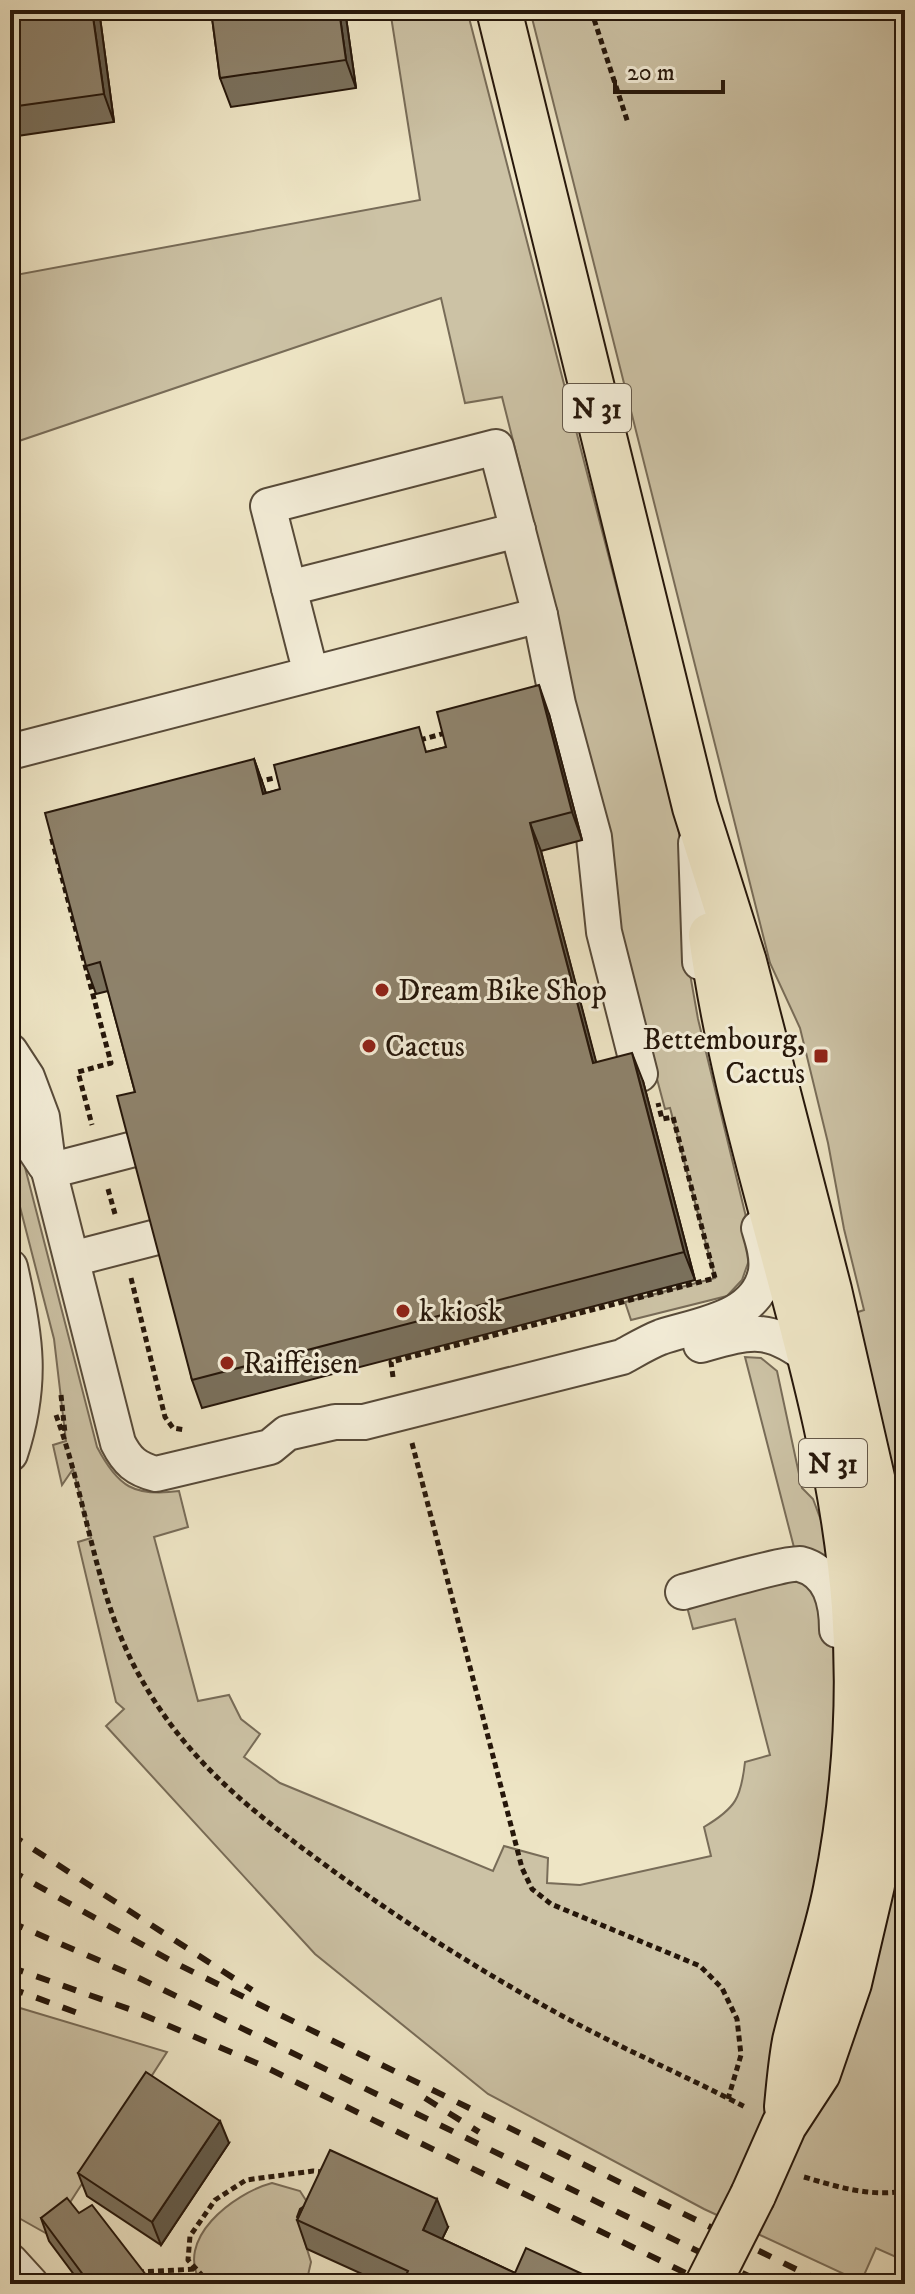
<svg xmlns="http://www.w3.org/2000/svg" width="915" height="2294" font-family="'IM FELL DW Pica',serif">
	<rect width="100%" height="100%" fill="#eee5c5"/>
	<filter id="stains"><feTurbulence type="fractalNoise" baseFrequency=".0025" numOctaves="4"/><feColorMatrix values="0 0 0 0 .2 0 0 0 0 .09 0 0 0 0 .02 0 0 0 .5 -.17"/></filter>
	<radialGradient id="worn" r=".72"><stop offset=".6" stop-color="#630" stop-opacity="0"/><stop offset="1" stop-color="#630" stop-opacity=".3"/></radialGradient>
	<g fill="#ccc2a5" stroke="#786c58" stroke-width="2">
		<polygon points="390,10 467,10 676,816 690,894 690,974 698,1019 755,1254 754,1264 748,1263 742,1280 727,1296 631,1320 625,1302 715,1278 670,1108 665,1109 617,929 570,700 556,611 502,397 465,403 441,298 10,444 10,276 420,200"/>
		<polygon points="530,10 905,10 905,1770 849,1315 864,1310 844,1229 828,1143 800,1028 770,963"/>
		<path d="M 19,1144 L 97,1447 C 118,1487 134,1497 179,1491 L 188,1527 L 154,1537 L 198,1701 L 229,1695 L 241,1719 L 260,1734 L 244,1757 L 280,1783 L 493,1871 L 504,1846 L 548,1858 L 547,1883 L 580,1885 L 711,1856 L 704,1827 C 736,1808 741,1798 745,1762 L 770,1755 L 735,1619 L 693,1629 L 683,1592 L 798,1563 L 745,1357 L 761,1358 L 777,1371 L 802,1488 L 813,1499 L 835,1558 L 897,1858 L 905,1858 L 905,2261 L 876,2248 L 861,2282 L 704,2209 L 488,2094 L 315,1954 L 106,1726 L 124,1709 L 116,1702 L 78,1542 L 91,1538 L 73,1469 L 62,1485 L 53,1445 L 66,1441 L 54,1339 L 10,1168 L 10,1147 Z"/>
		<polygon points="10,2005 167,2052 49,2235 10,2213"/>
		<path d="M 272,2183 L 300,2191 L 309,2205 L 300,2226 L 311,2262 L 306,2284 L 202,2284 C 172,2240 234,2193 272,2183 Z"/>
	</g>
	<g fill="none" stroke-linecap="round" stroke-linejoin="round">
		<defs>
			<g id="minor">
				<polyline points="289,588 518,530"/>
				<polyline points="540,615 558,704 594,837 604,932 640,1074"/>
				<polyline points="10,752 540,615 496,447 268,506 311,674"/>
				<polyline points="696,843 700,962"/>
				<path d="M 10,1051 L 27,1077 L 42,1117 L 49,1171 L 118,1443 C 127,1461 136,1469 156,1474 L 270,1447 L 287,1433 L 335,1422 L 364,1422 L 622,1357 C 635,1350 648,1342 661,1337 C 697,1325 758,1319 766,1271 C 768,1256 763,1241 759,1228"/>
				<polyline points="10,1106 23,1132 45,1165"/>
				<polyline points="49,1171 134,1149"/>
				<polyline points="72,1259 157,1237"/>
				<path d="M 10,1267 C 26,1337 33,1384 10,1454"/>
				<path d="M 701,1345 C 750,1331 768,1325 810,1358"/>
				<path d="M 683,1592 C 701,1587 789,1562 800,1564 C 831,1572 837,1603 837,1630"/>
				<polyline points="10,2261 31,2284"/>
			</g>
			<g id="major">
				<polyline points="499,10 695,807 744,962 829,1290 876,1495 886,1574 891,1647 891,1723 883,1817 872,1885 849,1983 818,2073 784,2125 753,2195"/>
				<path d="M 711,935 C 741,1162 837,1377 854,1607 C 861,1700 854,1798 836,1889 C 826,1941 807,1990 795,2041 C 791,2062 789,2085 787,2107"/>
			</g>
		</defs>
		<use href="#minor" stroke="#574a39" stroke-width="38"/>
		<use href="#major" stroke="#25160a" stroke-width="48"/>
		<g stroke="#25160a" stroke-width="5" stroke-dasharray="6 4" stroke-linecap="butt">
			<polyline points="591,10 628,123"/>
			<polyline points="420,740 449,732"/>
			<polyline points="257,782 283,776"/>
			<polyline points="58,834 51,836 111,1063 78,1072 92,1125"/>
			<polyline points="108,1189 115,1214"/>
			<polyline points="131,1278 165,1417 173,1428 186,1430"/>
			<polyline points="393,1377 391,1362 715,1278 673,1117 662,1119 658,1103"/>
			<polyline points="61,1395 65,1433"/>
			<path d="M 56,1415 C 87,1499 95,1596 139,1675 C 187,1762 249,1809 328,1867 C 404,1923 485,1974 568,2019 C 627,2051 688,2077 747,2108"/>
			<polyline points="412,1443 522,1868 532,1889 551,1904 700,1966 722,1988 737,2019 741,2055 728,2099"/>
			<polyline points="905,2050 901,2072 902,2132 905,2141"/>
			<path d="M 804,2177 C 838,2187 870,2197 905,2191"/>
			<polyline points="138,2272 196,2269"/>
			<polyline points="210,2284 188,2260 190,2236 215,2200 246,2180 313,2171 323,2172"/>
		</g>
		<use href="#minor" stroke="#f4eed9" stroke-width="34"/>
		<use href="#major" stroke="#eee5c5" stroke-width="44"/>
		<g stroke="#25160a" stroke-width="6" stroke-dasharray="14 14" stroke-linecap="butt">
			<polyline points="10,1834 252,1990"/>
			<polyline points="10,1870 173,1962 826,2284"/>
			<polyline points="10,1922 135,1976 765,2284"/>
			<polyline points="10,1967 129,2009 259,2064 708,2284"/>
			<polyline points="10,1988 86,2016"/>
			<polyline points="425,2098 479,2132"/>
		</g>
		<defs>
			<polyline id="major-bridge" points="708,2284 753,2195"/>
		</defs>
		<use href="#major-bridge" stroke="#25160a" stroke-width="48" stroke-linecap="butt"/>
		<use href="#major-bridge" stroke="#eee5c5" stroke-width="44"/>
	</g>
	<g fill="#7a705c" stroke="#25160a" stroke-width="2">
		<polygon points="10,10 99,10 114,122 10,137"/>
		<polygon points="211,10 345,10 356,88 231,107 220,78"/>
		<polygon points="549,714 582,840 541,851 596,1063 643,1081 695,1280 202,1408 192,1380 135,1092 108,991 96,994 86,966 254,759 266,793 446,747"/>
		<polygon points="229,2143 161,2245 87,2196 78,2173"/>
		<polygon points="79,2213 153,2284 81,2284 49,2241 41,2218"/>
		<polygon points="297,2220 448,2227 442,2239 515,2273 604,2284 384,2284 307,2249"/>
	</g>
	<g fill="#635b4b" stroke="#25160a" stroke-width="2">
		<polygon points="92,10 99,10 114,122 104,94"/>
		<polygon points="339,10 345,10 356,88 346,60"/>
		<polygon points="539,685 549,714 582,840 572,812"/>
		<polygon points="254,759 264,787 274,823 263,794"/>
		<polygon points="530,823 541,851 604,1092 593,1063"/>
		<polygon points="632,1053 643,1081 695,1280 684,1252"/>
		<polygon points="220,2121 229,2143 161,2245 152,2222"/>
		<polygon points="437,2199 448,2227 433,2258 423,2230"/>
	</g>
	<g fill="#8e826b" stroke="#25160a" stroke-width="2">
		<polygon points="10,10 92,10 104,94 10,107"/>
		<polygon points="211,10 339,10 346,60 220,78"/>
		<polygon points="539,685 572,812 530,823 593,1063 632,1053 684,1252 192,1380 117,1096 135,1092 100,962 86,966 45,813 254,759 263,794 280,789 274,765 419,727 426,752 446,747 437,712"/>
		<polygon points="146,2072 220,2121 152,2222 78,2173"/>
		<polygon points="330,2150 437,2199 423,2230 515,2273 526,2248 604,2284 402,2284 408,2271 297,2220"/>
		<polygon points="67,2198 79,2213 92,2205 153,2284 90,2284 41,2218"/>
		<polygon points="303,2207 298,2218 297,2217 300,2209"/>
	</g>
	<g fill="#8f2418" stroke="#f4eed9" stroke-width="3">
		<circle cx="382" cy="990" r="8"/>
		<circle cx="369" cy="1046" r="8"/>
		<rect x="813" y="1048" width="16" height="16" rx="4"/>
		<circle cx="403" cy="1311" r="8"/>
		<circle cx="227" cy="1363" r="8"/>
	</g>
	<g text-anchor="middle" stroke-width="6" stroke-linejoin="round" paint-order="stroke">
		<g fill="#f4eed9" stroke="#635748" stroke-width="2">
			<rect x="563" y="384" width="68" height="48" rx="6"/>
			<rect x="799" y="1439" width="68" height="48" rx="6"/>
		</g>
		<g font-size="28" font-weight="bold" fill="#25160a">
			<text x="597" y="418">N 31</text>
			<text x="833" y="1473">N 31</text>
		</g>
		<g font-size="30" fill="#25160a" stroke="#f4eed9" text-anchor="start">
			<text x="398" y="1000">Dream Bike Shop</text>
			<text x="805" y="1049" text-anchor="end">Bettembourg,<tspan x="805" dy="34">Cactus</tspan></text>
			<text x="385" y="1056">Cactus</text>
			<text x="419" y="1321">k kiosk</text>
			<text x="243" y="1373">Raiffeisen</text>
		</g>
	</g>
	<rect width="915" height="2294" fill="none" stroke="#eee5c5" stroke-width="40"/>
	<rect x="12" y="12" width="891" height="2270" fill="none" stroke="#25160a" stroke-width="4"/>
	<rect x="20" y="20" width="875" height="2254" fill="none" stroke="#25160a" stroke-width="2"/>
	<path d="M615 80v12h108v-12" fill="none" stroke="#25160a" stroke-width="4"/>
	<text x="627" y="80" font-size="24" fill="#25160a" stroke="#f4eed9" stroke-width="6" paint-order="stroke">20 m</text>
	<rect width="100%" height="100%" filter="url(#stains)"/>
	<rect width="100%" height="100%" fill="url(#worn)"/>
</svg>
